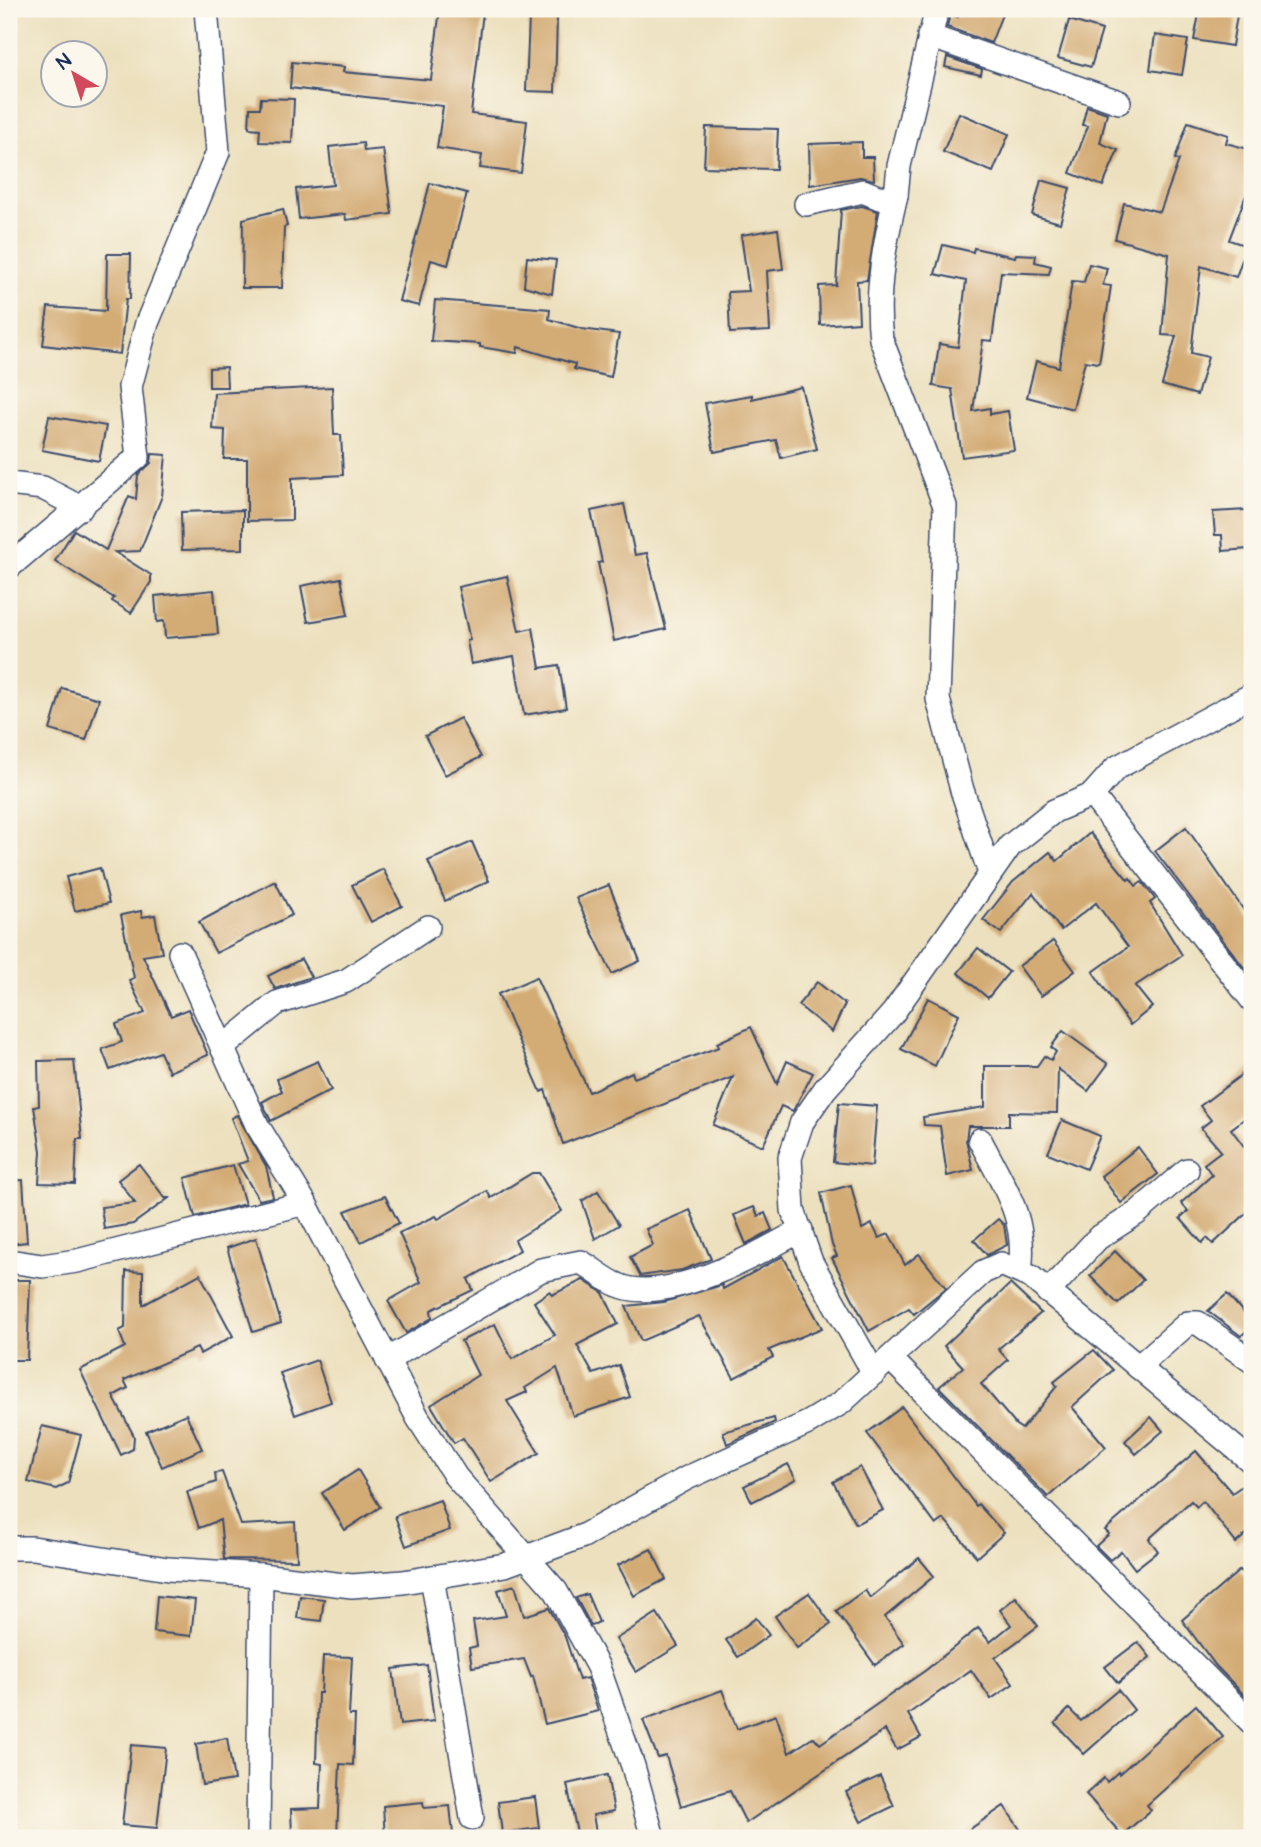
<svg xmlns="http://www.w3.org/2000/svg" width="1261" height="1847" font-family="'Architects Daughter',sans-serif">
	<rect width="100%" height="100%" fill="#fbf7ec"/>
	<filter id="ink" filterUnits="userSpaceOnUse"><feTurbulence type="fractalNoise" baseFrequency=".0143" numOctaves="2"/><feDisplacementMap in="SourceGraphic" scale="14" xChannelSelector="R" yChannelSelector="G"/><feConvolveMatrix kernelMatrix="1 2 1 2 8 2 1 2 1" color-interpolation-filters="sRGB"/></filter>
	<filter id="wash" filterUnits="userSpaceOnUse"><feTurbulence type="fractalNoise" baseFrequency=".00686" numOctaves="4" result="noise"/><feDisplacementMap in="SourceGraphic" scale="28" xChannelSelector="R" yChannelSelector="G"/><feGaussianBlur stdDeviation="1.57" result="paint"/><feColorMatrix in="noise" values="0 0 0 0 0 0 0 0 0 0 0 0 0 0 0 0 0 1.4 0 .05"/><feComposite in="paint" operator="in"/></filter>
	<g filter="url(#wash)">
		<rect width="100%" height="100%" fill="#ece0be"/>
		<g id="blocks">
			<g fill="#d3ab75">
				<polygon points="440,9 483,12 471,114 527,121 521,173 480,168 482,155 437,148 443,106 290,88 292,62 344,67 343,72 431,80"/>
				<polygon points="961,9 1004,9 991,43 947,27 950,14 958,17"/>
				<polygon points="1200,9 1238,9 1232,46 1194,40"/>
				<polygon points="529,17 557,18 555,92 526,91"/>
				<polygon points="1069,20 1102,30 1091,67 1058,58"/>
				<polygon points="1155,35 1188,40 1182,75 1150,70"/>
				<polygon points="947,57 982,69 981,75 945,67"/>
				<polygon points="261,98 294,99 292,143 259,142 260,129 249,128 250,108 260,108"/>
				<polygon points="1087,106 1107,113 1100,143 1118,150 1103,186 1070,173 1088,126 1082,125"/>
				<polygon points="959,113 1009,134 993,172 943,152"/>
				<polygon points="1188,122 1228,135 1226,143 1252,150 1252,179 1229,240 1247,246 1236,277 1201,266 1191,353 1208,357 1197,395 1162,385 1176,336 1162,335 1169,254 1115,239 1124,203 1160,212 1179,160 1175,159"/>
				<polygon points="706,127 778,129 776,169 704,167"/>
				<polygon points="862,142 862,157 873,157 874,180 860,177 810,185 809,144"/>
				<polygon points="363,143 364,151 383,149 392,214 346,220 345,214 299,219 296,189 333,185 329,147"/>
				<polygon points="1041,180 1070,188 1060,223 1032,215"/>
				<polygon points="430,183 467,193 448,265 431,260 419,306 399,301"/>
				<polygon points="862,206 878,211 867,280 857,281 859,322 820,325 819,286 836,285 841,210"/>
				<polygon points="283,209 287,226 284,227 282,288 242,288 243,219"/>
				<polygon points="778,229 783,269 767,271 770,331 730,333 728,292 749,291 741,235"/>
				<polygon points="943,245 973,252 974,248 1015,257 1016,254 1036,255 1035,262 1051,266 1049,274 1001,272 992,341 983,340 973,411 990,408 990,414 1008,411 1014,450 962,457 952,389 933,386 939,344 958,347 966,281 935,274"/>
				<polygon points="107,254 131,254 130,299 126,299 120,354 43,345 48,307 106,311"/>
				<polygon points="527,257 556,260 552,294 524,286"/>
				<polygon points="1089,264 1107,268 1103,285 1111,286 1099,363 1085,361 1073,409 1027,397 1036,361 1059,367 1072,281 1084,282"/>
				<polygon points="435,300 550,309 549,319 582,329 619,334 611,377 574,369 575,364 518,347 517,353 480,347 480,344 431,341"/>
				<polygon points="226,367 227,387 209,387 209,368"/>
				<polygon points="332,387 334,435 341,435 343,475 292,478 292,520 247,521 247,459 224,459 225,430 212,429 214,393"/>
				<polygon points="801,387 817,449 781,458 776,440 714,452 705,403 752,395 752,399"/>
				<polygon points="49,416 106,426 99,461 42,450"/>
				<polygon points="152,454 166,455 162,496 140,551 115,552 151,575 151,582 131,613 112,601 114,598 55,561 74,530 106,550 129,496 136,499 138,475 151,463"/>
				<polygon points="624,504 635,555 647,553 666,629 614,641 598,563 602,562 591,511"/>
				<polygon points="243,510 243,549 182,550 181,512"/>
				<polygon points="1247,510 1249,549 1223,551 1222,535 1215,535 1213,512"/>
				<polygon points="507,576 519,631 533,628 540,668 559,665 566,708 524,715 514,656 471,664 467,641 470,640 458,587"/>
				<polygon points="341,578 348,615 308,622 301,586"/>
				<polygon points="214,590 218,634 165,638 164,621 157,622 155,596"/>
				<polygon points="62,688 99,699 86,740 50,730"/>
				<polygon points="460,718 481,757 445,775 425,736"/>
				<polygon points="1186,827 1252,922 1252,978 1155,851"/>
				<polygon points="1090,833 1128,880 1130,878 1136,886 1142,882 1155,899 1150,903 1182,955 1135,986 1152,1007 1130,1025 1093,972 1128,947 1096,903 1061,930 1033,893 1001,933 983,920 1013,882 1050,852 1057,861"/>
				<polygon points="472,842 489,881 445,901 428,861"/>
				<polygon points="100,868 109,903 75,911 66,877"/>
				<polygon points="383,869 402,906 371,922 352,885"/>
				<polygon points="275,881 292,915 216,953 199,922"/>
				<polygon points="609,885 640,961 612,974 576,898"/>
				<polygon points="141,911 142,917 155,915 162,953 143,956 171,1016 188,1009 208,1055 169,1072 160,1052 110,1070 102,1049 122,1042 116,1024 145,1013 129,980 134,978 121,915"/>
				<polygon points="1053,941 1075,971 1041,996 1019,966"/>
				<polygon points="978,948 1009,972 988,998 958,973"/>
				<polygon points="301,959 311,977 275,989 268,976"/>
				<polygon points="536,977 589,1092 632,1072 634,1078 719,1047 717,1043 751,1027 777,1084 787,1061 813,1073 793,1111 781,1106 763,1146 713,1125 733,1077 563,1144 545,1090 541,1092 498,994"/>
				<polygon points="817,982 845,1004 832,1032 798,1005"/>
				<polygon points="928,998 959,1014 935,1066 901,1049"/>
				<polygon points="1063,1031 1108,1064 1088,1091 1058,1069 1057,1113 1009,1112 1009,1126 968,1126 966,1140 973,1170 947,1176 940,1126 924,1125 923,1117 985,1107 985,1066 1037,1066 1044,1056 1051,1060 1056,1052 1051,1047"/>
				<polygon points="74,1060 82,1139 77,1139 75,1184 39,1183 41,1151 34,1107 39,1106 38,1061"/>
				<polygon points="318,1061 331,1090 271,1121 262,1102 282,1091 277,1079"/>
				<polygon points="1252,1067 1252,1113 1231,1129 1252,1157 1252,1208 1213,1244 1207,1238 1202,1243 1180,1218 1188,1211 1181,1203 1212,1175 1204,1164 1221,1151 1201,1128 1211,1120 1200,1106"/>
				<polygon points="839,1103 877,1106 872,1166 833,1162"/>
				<polygon points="237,1115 266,1166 273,1197 259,1200 238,1164 248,1161 231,1118"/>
				<polygon points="1062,1120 1100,1136 1086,1169 1048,1153"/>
				<polygon points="1138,1147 1158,1174 1121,1203 1101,1176"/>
				<polygon points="139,1164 165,1198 169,1198 133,1224 104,1229 101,1207 135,1203 118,1180"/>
				<polygon points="233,1165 245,1204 195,1217 185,1178"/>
				<polygon points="532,1173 539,1173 562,1211 515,1240 520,1250 468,1279 473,1290 431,1310 432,1318 406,1333 388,1301 421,1282 399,1233 436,1216 438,1219 487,1191 491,1198"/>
				<polygon points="23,1180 27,1242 9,1244 9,1181"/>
				<polygon points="851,1185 862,1229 872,1224 879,1238 889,1234 905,1265 919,1254 946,1288 914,1314 909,1308 869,1331 832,1258 837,1256 832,1245 821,1193"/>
				<polygon points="598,1191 619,1225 595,1239 582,1201"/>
				<polygon points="385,1196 399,1223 361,1242 345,1211"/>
				<polygon points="754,1207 758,1216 765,1213 772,1230 746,1244 734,1215"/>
				<polygon points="690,1210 711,1259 682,1270 640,1276 630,1257 653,1245 646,1229"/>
				<polygon points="998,1219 1004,1225 1007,1245 987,1255 974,1240"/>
				<polygon points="256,1238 281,1323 253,1332 227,1248"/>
				<polygon points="1115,1251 1143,1280 1118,1304 1090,1276"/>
				<polygon points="783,1256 822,1328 769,1350 773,1357 734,1378 699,1316 641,1341 626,1306 664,1302 722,1285 723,1289"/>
				<polygon points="126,1271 143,1272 143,1305 200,1274 233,1336 200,1354 197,1348 124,1380 128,1388 113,1396 134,1436 133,1449 121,1455 80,1370 125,1347 119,1331 125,1328"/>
				<polygon points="9,1280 30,1280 27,1360 9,1360"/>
				<polygon points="583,1280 603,1293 618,1324 577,1345 593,1374 619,1365 630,1397 573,1416 557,1368 525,1388 527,1392 507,1401 539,1453 491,1482 463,1438 454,1443 431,1405 478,1375 461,1341 495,1324 512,1359 555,1335 534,1302 550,1291 552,1295"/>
				<polygon points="1010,1284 1041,1313 998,1349 1008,1360 981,1384 1016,1425 1022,1429 1057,1386 1054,1382 1094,1350 1113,1370 1072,1407 1106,1447 1048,1497 939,1387 963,1367 944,1346"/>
				<polygon points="1227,1294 1252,1322 1252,1326 1241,1336 1208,1311"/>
				<polygon points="317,1360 331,1402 295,1415 280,1373"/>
				<polygon points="902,1407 976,1506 978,1504 1004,1533 977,1557 944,1519 936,1525 867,1433"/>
				<polygon points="186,1414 202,1449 162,1467 146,1431"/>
				<polygon points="1151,1417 1163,1431 1136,1454 1125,1441"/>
				<polygon points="774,1418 775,1422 727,1444 723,1432"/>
				<polygon points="42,1426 81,1435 68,1483 56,1489 28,1482"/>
				<polygon points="1196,1451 1232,1493 1242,1486 1252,1499 1252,1529 1236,1543 1203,1501 1197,1507 1191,1501 1149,1539 1158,1551 1135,1569 1121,1551 1110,1560 1096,1546 1109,1534 1105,1530"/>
				<polygon points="788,1464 796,1479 752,1502 744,1486"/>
				<polygon points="860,1467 883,1510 856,1524 833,1482"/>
				<polygon points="358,1470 380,1507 345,1530 322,1493"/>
				<polygon points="222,1472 241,1525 295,1522 297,1560 224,1559 220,1520 199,1528 187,1492 216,1482 215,1473"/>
				<polygon points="440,1500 450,1530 406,1546 395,1516"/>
				<polygon points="651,1549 666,1579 634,1596 618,1565"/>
				<polygon points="919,1558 934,1576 885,1617 904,1644 875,1665 836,1611 865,1590 870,1598"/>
				<polygon points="1240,1570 1252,1584 1252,1690 1245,1696 1216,1666 1182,1620"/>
				<polygon points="515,1585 524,1616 549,1608 565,1637 579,1680 587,1678 598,1711 545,1724 533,1676 531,1677 524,1659 472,1667 469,1648 477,1646 473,1621 506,1616 498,1590"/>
				<polygon points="809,1593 831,1624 797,1648 775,1616"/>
				<polygon points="587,1594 599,1622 591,1626 576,1598"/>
				<polygon points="157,1596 195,1600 191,1636 154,1632"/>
				<polygon points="300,1596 324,1599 321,1621 297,1618"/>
				<polygon points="1016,1597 1038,1626 995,1658 1013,1684 991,1699 971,1670 908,1714 921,1737 897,1750 885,1730 746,1823 730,1791 681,1806 666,1756 658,1758 643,1720 722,1690 737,1729 776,1715 789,1753 814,1737 820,1744 926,1670 978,1628 990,1642 1011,1625 1000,1610"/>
				<polygon points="657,1613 678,1646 636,1672 616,1639"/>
				<polygon points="756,1618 769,1635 738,1657 726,1640"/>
				<polygon points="1138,1642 1150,1657 1118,1683 1105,1667"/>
				<polygon points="323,1656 352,1657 349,1715 355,1715 353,1765 340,1764 337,1836 292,1836 291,1809 320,1808 322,1764 316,1763 318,1693 321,1693"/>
				<polygon points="427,1665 434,1721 400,1725 393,1669"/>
				<polygon points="1118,1690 1134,1710 1084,1754 1055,1723 1069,1709 1081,1721"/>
				<polygon points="1196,1705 1223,1737 1147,1805 1151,1810 1122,1835 1086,1794 1104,1778 1107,1782 1118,1772 1119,1774"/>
				<polygon points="227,1738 234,1780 202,1785 196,1744"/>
				<polygon points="131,1745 166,1748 157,1828 122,1825"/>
				<polygon points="607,1775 614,1811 593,1815 597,1838 578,1838 567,1784"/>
				<polygon points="880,1776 894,1806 861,1822 846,1792"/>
				<polygon points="535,1797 539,1828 502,1833 498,1802"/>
				<polygon points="423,1802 424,1808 450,1806 453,1834 385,1838 383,1806"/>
				<polygon points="1004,1806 1026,1838 957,1838"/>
			</g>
		</g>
	</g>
	<g filter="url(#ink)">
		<use href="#blocks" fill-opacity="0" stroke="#3a4a6c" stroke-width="2"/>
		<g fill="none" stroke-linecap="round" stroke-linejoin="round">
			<defs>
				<g id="minor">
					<polyline points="929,36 1119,102"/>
					<polyline points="896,195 899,166 937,9"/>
					<path d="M 806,204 L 863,191 L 880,198 L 896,195 C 885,241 875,292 881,339 L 945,506 L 938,699 L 962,790 L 990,873"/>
					<polyline points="9,484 43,488 81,508"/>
					<polyline points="9,567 138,457 130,387 147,323 218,152 206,9"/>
					<polyline points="1092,795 1252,1000"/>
					<polyline points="180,953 257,1125 305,1203 418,1418 456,1477 556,1591 598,1667 633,1766 653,1838"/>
					<polyline points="222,1048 277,1003 346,981 428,927"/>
					<path d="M 980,1140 C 1003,1185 1028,1218 1020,1271"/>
					<polyline points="9,1261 42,1266 77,1261 305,1203"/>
					<polyline points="1048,1292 1098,1238 1137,1213 1187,1170"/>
					<polyline points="890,1358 1252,1723"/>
					<path d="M 387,1360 L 541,1270 L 581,1262 C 593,1269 605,1280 618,1285 C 665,1306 759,1254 801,1230"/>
					<polyline points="1138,1367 1188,1323 1198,1323 1252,1361"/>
					<polyline points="874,1373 811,1262 793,1210 790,1158 802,1122 825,1089 893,1013 1010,846 1054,811 1092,795 1116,768 1252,695"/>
					<polyline points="9,1548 33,1548 168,1569 261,1575 352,1586 403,1582 505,1565 583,1536 687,1478 808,1423 841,1403 983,1272 1001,1264 1031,1277 1252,1462"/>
					<polyline points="432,1577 472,1818"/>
					<polyline points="258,1838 261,1575"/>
				</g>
			</defs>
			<use href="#minor" stroke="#3a4a6c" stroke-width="26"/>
			<use href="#minor" stroke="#fff" stroke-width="23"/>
		</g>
	</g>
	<rect width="1261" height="1847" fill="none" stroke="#fbf7ec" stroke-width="35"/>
	<g transform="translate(74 74) rotate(321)"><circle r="33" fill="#fbf7ec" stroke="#a1a7b3" stroke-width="2"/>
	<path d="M0-5L12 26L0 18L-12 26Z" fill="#d1495b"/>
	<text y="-10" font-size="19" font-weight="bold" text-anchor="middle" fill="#1b2f5e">N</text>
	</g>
</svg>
